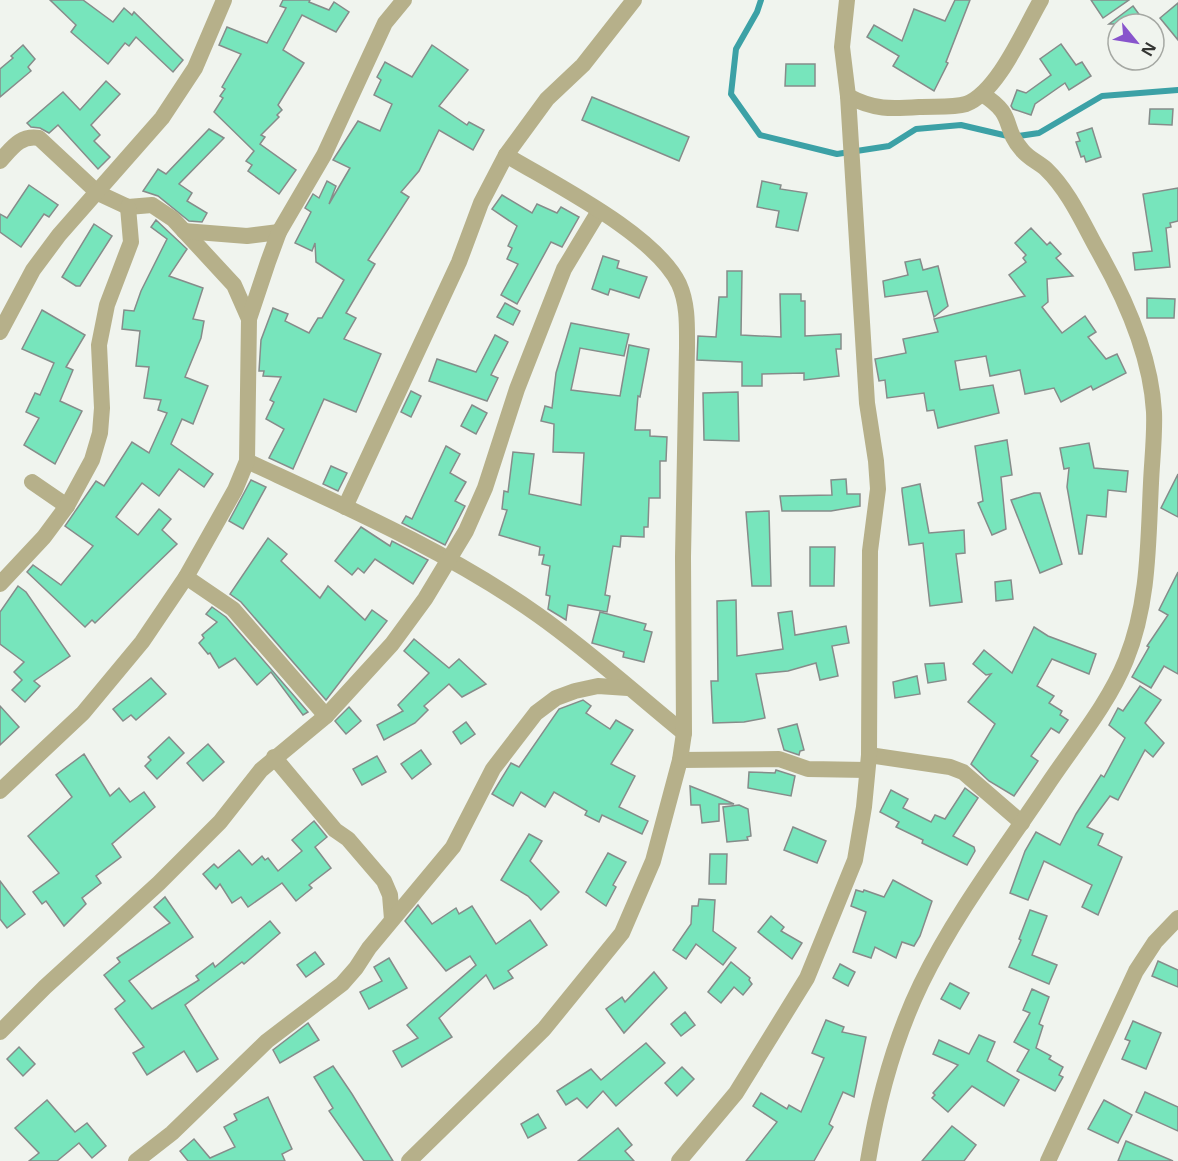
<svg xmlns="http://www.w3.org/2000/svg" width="1178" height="1161" font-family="'Noto Sans',sans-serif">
	<rect width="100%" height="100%" fill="#f0f4ee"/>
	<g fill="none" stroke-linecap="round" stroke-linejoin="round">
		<polyline stroke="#3ca1a6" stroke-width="6" points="761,0 757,12 736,49 731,94 760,135 837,154 889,146 916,129 961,125 1012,137 1039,133 1102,96 1178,90"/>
	</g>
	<g fill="#77e5bc" stroke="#868c8a" stroke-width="1.5">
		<polygon points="50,0 83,0 113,22 124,8 132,15 134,12 183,60 173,72 136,37 129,46 125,43 108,64 71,32 76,25"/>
		<polygon points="283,0 310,0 309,2 329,10 334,2 349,12 336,32 302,15 283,50 304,63 278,105 282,110 277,115 279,117 261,135 265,137 260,144 296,170 279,194 248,171 252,165 246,161 254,151 214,112 223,98 220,96 225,89 222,87 241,54 219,45 227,27 267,43 286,8 280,6"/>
		<polygon points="955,0 970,0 946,62 948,63 934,91 893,66 899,56 867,37 874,25 902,41 914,9 945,21"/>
		<polygon points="1091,0 1129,0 1103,18"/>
		<polygon points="1178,3 1178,40 1160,18"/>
		<polygon points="1133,6 1146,24 1109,24"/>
		<polygon points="1061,44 1076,65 1082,62 1091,76 1069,90 1065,83 1035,104 1031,115 1013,109 1011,106 1017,90 1026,93 1051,75 1040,59"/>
		<polygon points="23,45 35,59 28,67 31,71 0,97 0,69 13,58 11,56"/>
		<polygon points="432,45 468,70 439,106 467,125 469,122 484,130 473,150 439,130 419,171 401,192 409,197 368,260 375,264 346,313 356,318 344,339 381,354 356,412 324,399 293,469 269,458 284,429 266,419 274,402 270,400 281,377 263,376 264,371 259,371 261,340 273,308 288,314 285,321 309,333 318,318 322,318 344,280 316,262 315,243 312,251 295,243 311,212 305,208 313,194 319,198 327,181 336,186 329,204 350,168 333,160 358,121 380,131 392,104 374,95 381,80 377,77 385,62 412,77"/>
		<polygon points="786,64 815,64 815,86 785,86"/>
		<polygon points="106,81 120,94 91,125 100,135 94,141 110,157 98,169 58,125 49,133 40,128 31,127 27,123 63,92 80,110"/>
		<polygon points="592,97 689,137 679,161 582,120"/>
		<polygon points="1150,109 1173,109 1172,125 1149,124"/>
		<polygon points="1092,128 1101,157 1086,162 1084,156 1081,157 1076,142 1080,141 1077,133"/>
		<polygon points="209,129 224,138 179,184 192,193 187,201 207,213 202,222 189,221 158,196 143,191 158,169 166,174"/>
		<polygon points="762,181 781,185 780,189 807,193 798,231 776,227 779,211 757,207"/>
		<polygon points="29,185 58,205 49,217 44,214 21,247 0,232 0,214 7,218"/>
		<polygon points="1178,188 1178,221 1170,223 1171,227 1166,228 1170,267 1135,270 1133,253 1152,251 1143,194"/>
		<polygon points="502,195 532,213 537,204 557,213 561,207 579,217 562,247 551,242 517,304 501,295 518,264 507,259 512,248 508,246 517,226 492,209"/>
		<polygon points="156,220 187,249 169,276 203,288 193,319 204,321 201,338 185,377 208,386 193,424 182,419 171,444 213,474 204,487 179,469 159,496 142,483 116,517 138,535 159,509 171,519 162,530 177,544 95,623 92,620 85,627 27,572 33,565 61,585 93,546 65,526 96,481 104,486 132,442 149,453 167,413 158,410 161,400 144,398 149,367 136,366 140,331 122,329 124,310 134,311 141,291 167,239 151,227"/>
		<polygon points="94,224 112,236 80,286 76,286 62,277"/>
		<polygon points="1031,228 1047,245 1050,242 1061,254 1056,258 1073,276 1047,279 1048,302 1042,307 1062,333 1085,316 1096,332 1088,337 1106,359 1117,354 1126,373 1093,390 1091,386 1061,402 1054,388 1025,394 1020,370 990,376 986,356 955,361 960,390 993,385 999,413 938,428 934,410 927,411 924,393 887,398 885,380 879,381 875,359 906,353 903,339 938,332 934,319 1025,296 1009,275 1026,262 1023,258 1026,255 1015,243"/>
		<polygon points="603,256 619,261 617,268 647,277 639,298 610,289 608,295 592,289"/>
		<polygon points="920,259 923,270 938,266 948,306 934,317 927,291 885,297 883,281 908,275 905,262"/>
		<polygon points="727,271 742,271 741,335 781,337 780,294 801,294 801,301 805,301 805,336 841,334 841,349 836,349 839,376 804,380 804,373 762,374 762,386 742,386 742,362 697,360 698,336 716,337 719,297 727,297"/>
		<polygon points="1147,298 1175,299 1174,318 1147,318"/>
		<polygon points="505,303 520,311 513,325 497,317"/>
		<polygon points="42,310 85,335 66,367 73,370 60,401 82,411 55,464 24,445 39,418 26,412 35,393 40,395 54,363 22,349"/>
		<polygon points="571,323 629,334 624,356 580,348 571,390 620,396 629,345 649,349 640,397 638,396 635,430 650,430 650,436 667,437 666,461 660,461 660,498 649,498 648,527 644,527 644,537 621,536 620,547 613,546 605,595 610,596 607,612 568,605 566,620 548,609 550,596 546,595 550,566 542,564 544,555 539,555 540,547 499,535 507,510 502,509 504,491 508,492 513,452 534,454 529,494 581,505 584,453 553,452 554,424 541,421 545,406 552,408 556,373"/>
		<polygon points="495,335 508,342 491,375 498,378 487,401 429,381 437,359 476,372"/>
		<polygon points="411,391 421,396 411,417 401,412"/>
		<polygon points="738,392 739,441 704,440 703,393"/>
		<polygon points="472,405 487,413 476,434 461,426"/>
		<polygon points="1007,440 1012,475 1001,477 1006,529 992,535 978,503 983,501 975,446"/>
		<polygon points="1089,443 1094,468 1128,471 1126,492 1108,490 1106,517 1087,515 1082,554 1079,554 1067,487 1069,468 1064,469 1060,448"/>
		<polygon points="446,446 460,454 450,473 466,482 455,501 465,506 445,545 402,523 406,516 412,519"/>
		<polygon points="331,466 347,473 338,491 323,484"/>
		<polygon points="1178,474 1178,517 1161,508"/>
		<polygon points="846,479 847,494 860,494 860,506 831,511 782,511 780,496 832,495 831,480"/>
		<polygon points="251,480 266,487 243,529 229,521"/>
		<polygon points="920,484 929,533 964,530 965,553 956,554 962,602 930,606 923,543 909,545 902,491 902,488"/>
		<polygon points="1034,493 1040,493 1062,564 1040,573 1011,500"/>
		<polygon points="769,511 771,586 752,586 746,512"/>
		<polygon points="361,527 390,546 392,541 428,560 413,584 375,559 364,573 358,568 352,575 335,561"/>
		<polygon points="268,538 287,554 281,561 320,598 328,586 365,620 372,610 387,621 326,700 241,602 230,594"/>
		<polygon points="810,547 835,547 834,586 810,586"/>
		<polygon points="1178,572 1178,674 1164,666 1151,688 1132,677 1149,647 1147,646 1168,615 1159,610"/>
		<polygon points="1011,580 1013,599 996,601 995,582"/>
		<polygon points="18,586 26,592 70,656 34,681 40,686 25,702 12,690 22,680 14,672 24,662 0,644 0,612"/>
		<polygon points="736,600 737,656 783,649 778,613 792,611 795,635 846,626 849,643 832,646 838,676 820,680 816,663 788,671 756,674 765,718 744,722 713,723 711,681 718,681 717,601"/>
		<polygon points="212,607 226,617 308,712 303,715 271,672 257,685 235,658 219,668 210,653 208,654 199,643 204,638 202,635 217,622 206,614"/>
		<polygon points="600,612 646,624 644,630 652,632 644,662 623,657 624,652 592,643"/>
		<polygon points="1034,627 1048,636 1096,654 1089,674 1052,659 1037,686 1054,696 1049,703 1062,711 1060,715 1068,720 1059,733 1051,728 1031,756 1038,761 1014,796 989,781 971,764 995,724 968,702 991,674 986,675 973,664 984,650 1012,673"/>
		<polygon points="414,639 449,668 459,659 486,684 462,697 449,684 424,706 428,710 415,723 384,740 377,725 403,711 398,705 429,673 404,651"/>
		<polygon points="944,663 946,680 928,683 925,664"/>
		<polygon points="917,676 920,694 895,698 893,682"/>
		<polygon points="151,678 166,694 136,720 131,715 123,721 113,709"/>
		<polygon points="1140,686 1161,700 1145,723 1164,743 1153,757 1145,750 1118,800 1110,796 1087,827 1103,834 1098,845 1122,857 1098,915 1082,907 1092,885 1044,861 1028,900 1010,893 1025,851 1036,832 1060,845 1076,814 1101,775 1104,777 1125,738 1109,725 1118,708 1123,711"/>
		<polygon points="583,700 591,706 586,713 610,729 616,720 633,730 611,764 635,776 619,807 648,821 642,834 602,815 599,822 585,815 587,811 554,792 545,807 521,792 513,806 492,794 511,763 519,767 559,709"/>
		<polygon points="0,706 19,727 0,745"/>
		<polygon points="349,707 361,721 346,734 335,721"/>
		<polygon points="466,722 475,734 461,744 453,732"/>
		<polygon points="797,724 804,750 800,751 799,755 784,750 778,729"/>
		<polygon points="169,737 184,753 157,779 145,766 151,760 148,757"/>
		<polygon points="208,744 224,762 203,781 187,763"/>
		<polygon points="421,750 431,764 412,779 401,764"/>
		<polygon points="84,754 110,796 119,788 130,802 144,792 155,807 112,844 121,857 96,876 101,883 82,898 86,904 64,926 46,901 42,904 33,892 59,873 28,836 72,797 56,775"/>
		<polygon points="377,756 386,772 362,785 353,769"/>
		<polygon points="776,770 795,776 791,796 748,788 749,772 775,773"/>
		<polygon points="690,786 718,797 734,804 719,804 719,821 702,823 700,805 691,805"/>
		<polygon points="965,788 978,798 953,836 974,847 975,851 967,865 922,843 923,840 896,827 899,822 880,812 891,790 908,799 903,808 931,822 935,815 945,819"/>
		<polygon points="739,805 748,809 751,836 747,837 748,840 727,842 723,807"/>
		<polygon points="314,821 327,837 315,847 331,868 309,885 312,888 296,901 282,883 248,907 241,897 232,903 220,884 216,889 203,874 214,864 218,868 239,850 252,865 262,856 265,860 268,858 278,871 302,851 292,840"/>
		<polygon points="793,827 826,841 817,863 784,850"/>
		<polygon points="529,834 542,841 530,861 559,892 541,910 528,896 501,880"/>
		<polygon points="608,853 626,862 613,885 616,887 606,906 586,892"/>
		<polygon points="710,854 727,854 726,884 709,884"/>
		<polygon points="893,880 932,901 920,936 914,946 902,942 896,958 875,947 871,958 853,952 866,912 851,906 856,890 863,892 864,890 884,897"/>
		<polygon points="0,881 25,914 7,928 0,919"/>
		<polygon points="165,897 193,937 129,981 152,1009 199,980 196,976 213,963 215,967 270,921 280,933 244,964 242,962 185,1005 218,1059 197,1072 184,1051 147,1075 133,1053 144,1047 115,1009 125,1001 104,975 120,962 117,958 170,923 154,907"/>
		<polygon points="699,899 715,900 713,931 736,948 723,965 696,944 686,959 673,950 691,924 692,906 698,906"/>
		<polygon points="418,905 432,924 456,908 459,914 472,906 496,944 530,920 547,945 508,971 513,978 494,989 486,975 439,1018 452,1037 402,1067 393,1051 418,1038 407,1025 476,965 470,956 446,971 405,921"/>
		<polygon points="1030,910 1047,916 1032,955 1057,965 1049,984 1009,967 1021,940 1019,939"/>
		<polygon points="771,916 784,927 781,931 802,943 792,959 758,932"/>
		<polygon points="315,952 324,964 306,977 297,965"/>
		<polygon points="389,958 407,988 369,1009 360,992 382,981 374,967"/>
		<polygon points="1158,961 1178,970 1178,987 1152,976"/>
		<polygon points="731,962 750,978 749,980 752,984 743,995 734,987 721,1003 708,992"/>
		<polygon points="840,964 855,972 848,986 833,978"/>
		<polygon points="654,972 667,988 624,1033 606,1009 622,997 625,1002"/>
		<polygon points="950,983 969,993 960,1009 941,999"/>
		<polygon points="1032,989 1049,997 1039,1024 1043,1026 1036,1048 1051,1056 1049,1059 1063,1067 1059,1075 1063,1077 1055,1091 1017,1071 1029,1050 1014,1042 1030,1013 1023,1010"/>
		<polygon points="685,1012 695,1025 681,1036 671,1024"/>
		<polygon points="826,1020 844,1027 842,1032 866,1037 854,1097 843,1092 829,1124 833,1127 814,1161 746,1161 777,1122 753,1106 761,1093 787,1109 789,1105 801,1112 824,1058 812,1053"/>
		<polygon points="1133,1021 1161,1033 1146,1069 1122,1059 1130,1041 1125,1039"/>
		<polygon points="308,1023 319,1040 280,1063 273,1050"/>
		<polygon points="979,1035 995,1042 987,1061 1019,1080 1004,1106 972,1086 948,1112 932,1098 935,1095 933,1093 958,1065 933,1054 939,1040 969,1054"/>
		<polygon points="646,1043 665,1063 616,1106 603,1091 587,1108 577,1098 566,1105 557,1091 591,1069 601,1080"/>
		<polygon points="19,1047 35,1064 23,1076 7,1059"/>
		<polygon points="333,1066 352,1094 393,1161 364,1161 329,1111 333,1108 314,1077"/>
		<polygon points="682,1067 694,1079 677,1096 665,1083"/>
		<polygon points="1145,1092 1178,1107 1178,1131 1136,1112"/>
		<polygon points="268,1097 292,1149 282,1154 285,1161 188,1161 180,1151 194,1139 210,1158 235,1147 224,1127 237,1120 234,1114"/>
		<polygon points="47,1100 75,1132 87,1123 106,1146 92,1158 79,1143 57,1161 29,1161 39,1153 15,1128"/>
		<polygon points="1104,1100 1132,1115 1118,1143 1088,1129"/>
		<polygon points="538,1114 546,1128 528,1138 521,1124"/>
		<polygon points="952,1126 976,1145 964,1161 922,1161"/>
		<polygon points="618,1128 632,1145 625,1151 634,1161 578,1161"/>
		<polygon points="1126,1141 1173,1161 1118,1161"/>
	</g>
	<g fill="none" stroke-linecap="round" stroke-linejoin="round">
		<g stroke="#b6b08a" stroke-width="16">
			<path d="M 848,96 C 874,110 891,109 919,107 C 933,106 953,108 966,104 C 998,92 1024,29 1041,0"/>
			<path d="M 0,161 C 12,148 20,135 39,138 L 98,193 L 128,207 L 152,205 L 173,219 L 234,285 L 249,319"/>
			<polyline points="184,231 247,236 279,232"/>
			<polyline points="0,332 33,270 59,235 162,118 195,68 224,0"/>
			<path d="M 247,461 C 346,507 449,552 538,615 C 589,651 636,694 684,733"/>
			<polyline points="32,482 67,506"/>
			<polyline points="345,507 459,262 481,203 506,155 547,99 583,65 634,0"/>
			<polyline points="186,577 233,609 326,716"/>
			<polyline points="0,584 44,537 67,506 92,460 100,433 102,408 99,345 107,305 131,242 128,207"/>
			<polyline points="869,755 950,767 963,772 1022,823"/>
			<polyline points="274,757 335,830 348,839 384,881 390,895 392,919"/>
			<polyline points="680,760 779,759 808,769 867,770"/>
			<polyline points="0,791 83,713 142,642 186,577 235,490 247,461 249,319 268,262 279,232 324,155 385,23 404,0"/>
			<polyline points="0,1032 45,987 159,883 220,822 261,770 326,716 392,644 425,599 466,531 485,488 517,389 564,269 599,211"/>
			<polyline points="136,1161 172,1133 267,1041 342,984 356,968 369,948 453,847 493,769 536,713 556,698 575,691 598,686 628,688"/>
			<path d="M 409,1161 L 544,1029 L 622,933 L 653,861 L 680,760 L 684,733 L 683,557 L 687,348 C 687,326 688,304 679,284 C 655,234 554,184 506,155"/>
			<polyline points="679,1161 736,1093 807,978 855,860 864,807 869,755 870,551 878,489 876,461 867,403 848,96 842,47 847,0"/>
			<path d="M 868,1161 C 878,1100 894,1040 921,984 C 955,914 1003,851 1046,787 C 1073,746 1108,705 1126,660 C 1149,603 1148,544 1151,483 C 1152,460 1155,435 1154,412 C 1151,357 1127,302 1100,254 C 1084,226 1070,192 1046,169 C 1038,162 1028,158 1022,150 C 1001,126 1017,116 982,94"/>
			<polyline points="1048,1161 1136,971 1155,942 1178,918"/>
		</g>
	</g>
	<g transform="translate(1136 42) rotate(120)"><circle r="28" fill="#f0f4ee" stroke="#a5a8a3" stroke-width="1.5"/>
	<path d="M0-4.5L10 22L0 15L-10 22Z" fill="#8854cc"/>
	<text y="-9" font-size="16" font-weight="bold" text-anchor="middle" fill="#343533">N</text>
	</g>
</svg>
